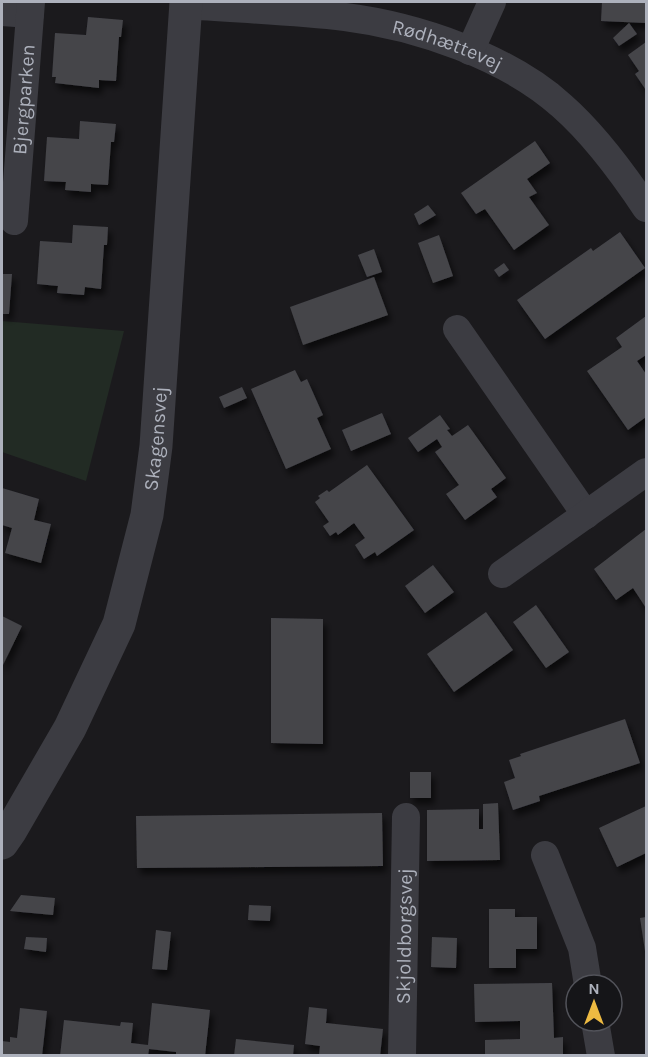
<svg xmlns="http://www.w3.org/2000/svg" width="648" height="1057" font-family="Karla,sans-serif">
	<defs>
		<filter id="shadow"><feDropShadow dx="3.5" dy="6" stdDeviation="3" flood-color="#0009"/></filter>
	</defs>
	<rect width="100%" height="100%" fill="#1b1a1d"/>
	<polygon fill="#222b24" points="2,321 124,331 86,481 2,452"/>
	<g fill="#45454a" filter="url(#shadow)">
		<polygon points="602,2 646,2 646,23 601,21"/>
		<polygon points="88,17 123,20 121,37 119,37 116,81 99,80 99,88 55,83 56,77 52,77 55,33 86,35"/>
		<polygon points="629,23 637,34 619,46 613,38"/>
		<polygon points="646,42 646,90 635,74 639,71 628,55"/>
		<polygon points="80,121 116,124 114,142 111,142 108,185 91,184 91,192 65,190 66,182 44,181 47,137 79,139"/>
		<polygon points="535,141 550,163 527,179 537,193 529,197 549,225 514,250 485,209 476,214 461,193"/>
		<polygon points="428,205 436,215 419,225 414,214"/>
		<polygon points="73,225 108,227 107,245 104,245 101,289 85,287 84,295 57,293 58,286 37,284 40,241 72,243"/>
		<polygon points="620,232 645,268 545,339 517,300 591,248 593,251"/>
		<polygon points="439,235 453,276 433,283 418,243"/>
		<polygon points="374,249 382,272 367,277 358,255"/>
		<polygon points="504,263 509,270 499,277 494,270"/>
		<polygon points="2,274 12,274 9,314 2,314"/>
		<polygon points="374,277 388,315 303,345 290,307"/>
		<polygon points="646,316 646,355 637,361 646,374 646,417 628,430 587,371 622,347 616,338"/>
		<polygon points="295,370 301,382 307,379 323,415 317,418 331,449 286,469 251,389"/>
		<polygon points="242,387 247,398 224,408 219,397"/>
		<polygon points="382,413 391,434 351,451 342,430"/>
		<polygon points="440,415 450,429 447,430 452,436 468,425 506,478 491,489 497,497 465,520 446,494 459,485 435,452 442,447 437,439 418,452 408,438"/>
		<polygon points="367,465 414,530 377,556 375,552 364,559 355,545 365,538 354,523 338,535 336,532 330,536 323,526 329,522 315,502 320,498 318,496 327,490 329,492"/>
		<polygon points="2,488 39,499 34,520 51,524 41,563 5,553 12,528 2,525"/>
		<polygon points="646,529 646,608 633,588 616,600 594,569"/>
		<polygon points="433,565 454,592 425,613 405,586"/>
		<polygon points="536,605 569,652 546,668 513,622"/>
		<polygon points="486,612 513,650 454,692 427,654"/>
		<polygon points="2,616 22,626 2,667"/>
		<polygon points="271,618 323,619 323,744 271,743"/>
		<polygon points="625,719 640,763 539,796 540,801 513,810 504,782 515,778 509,760 521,756 520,754"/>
		<rect x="410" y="772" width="21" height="26"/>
		<polygon points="498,803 500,860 427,861 427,810 479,809 479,829 483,829 483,804"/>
		<polygon points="646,806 646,853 617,867 599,828"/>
		<polygon points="382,813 383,866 137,868 136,816"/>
		<polygon points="21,895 55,898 53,915 10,911"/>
		<polygon points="249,905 271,906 270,921 248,920"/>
		<polygon points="489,909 515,909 515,917 537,917 537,949 516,949 516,968 489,968"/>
		<polygon points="646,917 646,951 645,951 640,918"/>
		<polygon points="156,930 171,932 167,970 152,969"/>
		<polygon points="26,937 47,938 46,952 24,949"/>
		<polygon points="432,937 457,938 456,968 431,967"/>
		<polygon points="552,983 554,1038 563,1037 563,1056 485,1056 485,1040 520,1039 520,1021 475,1022 474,984"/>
		<polygon points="152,1003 210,1010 205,1056 176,1056 176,1052 149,1049 148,1056 60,1056 64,1020 120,1026 121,1022 133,1023 131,1043 148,1045"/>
		<polygon points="309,1007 327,1009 326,1023 383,1029 380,1056 319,1056 320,1046 305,1044"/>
		<polygon points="20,1008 47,1011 42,1056 2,1056 2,1041 10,1042 10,1037 17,1038"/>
		<polygon points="236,1039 294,1045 293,1056 234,1056"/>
	</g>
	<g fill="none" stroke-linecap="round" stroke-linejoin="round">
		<g stroke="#3c3c42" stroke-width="28">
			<path id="s1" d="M 186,5 C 239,9 293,11 345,17 C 417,26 508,57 562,106 C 595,135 622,172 646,208"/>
			<polyline points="2,12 30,14"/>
			<polyline points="470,51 492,2"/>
			<path id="s2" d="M 14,221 L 31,2"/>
			<polyline points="457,329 586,515"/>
			<polyline points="502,574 646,472"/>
			<polyline points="545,855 582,948 588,985"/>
			<polyline points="595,1021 601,1056"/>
			<path id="s3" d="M 402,1056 L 406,817"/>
		</g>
		<path stroke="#3c3c42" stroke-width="33" id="s4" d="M 2,843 L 11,830 L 70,728 L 119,624 L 147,515 L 156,446 L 186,2"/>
	</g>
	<g text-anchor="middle" stroke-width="6" stroke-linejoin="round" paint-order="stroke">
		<g font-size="20" fill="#adb1bc" stroke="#151518">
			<text dy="7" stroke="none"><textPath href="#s1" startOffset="266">Rødhættevej</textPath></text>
			<text dy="7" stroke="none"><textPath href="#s2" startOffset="122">Bjergparken</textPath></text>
			<text dy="7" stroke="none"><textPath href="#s4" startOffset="438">Skagensvej</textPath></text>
			<text dy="7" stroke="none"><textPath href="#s3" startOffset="120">Skjoldborgsvej</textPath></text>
		</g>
	</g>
	<rect width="648" height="1057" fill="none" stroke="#adb1bc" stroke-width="6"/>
	<g transform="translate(594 1003)"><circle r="28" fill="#151518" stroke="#52535a" stroke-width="1.5"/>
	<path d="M0-4.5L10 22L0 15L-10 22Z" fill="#edba42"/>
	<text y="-9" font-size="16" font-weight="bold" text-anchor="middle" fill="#adb1bc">N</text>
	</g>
</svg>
